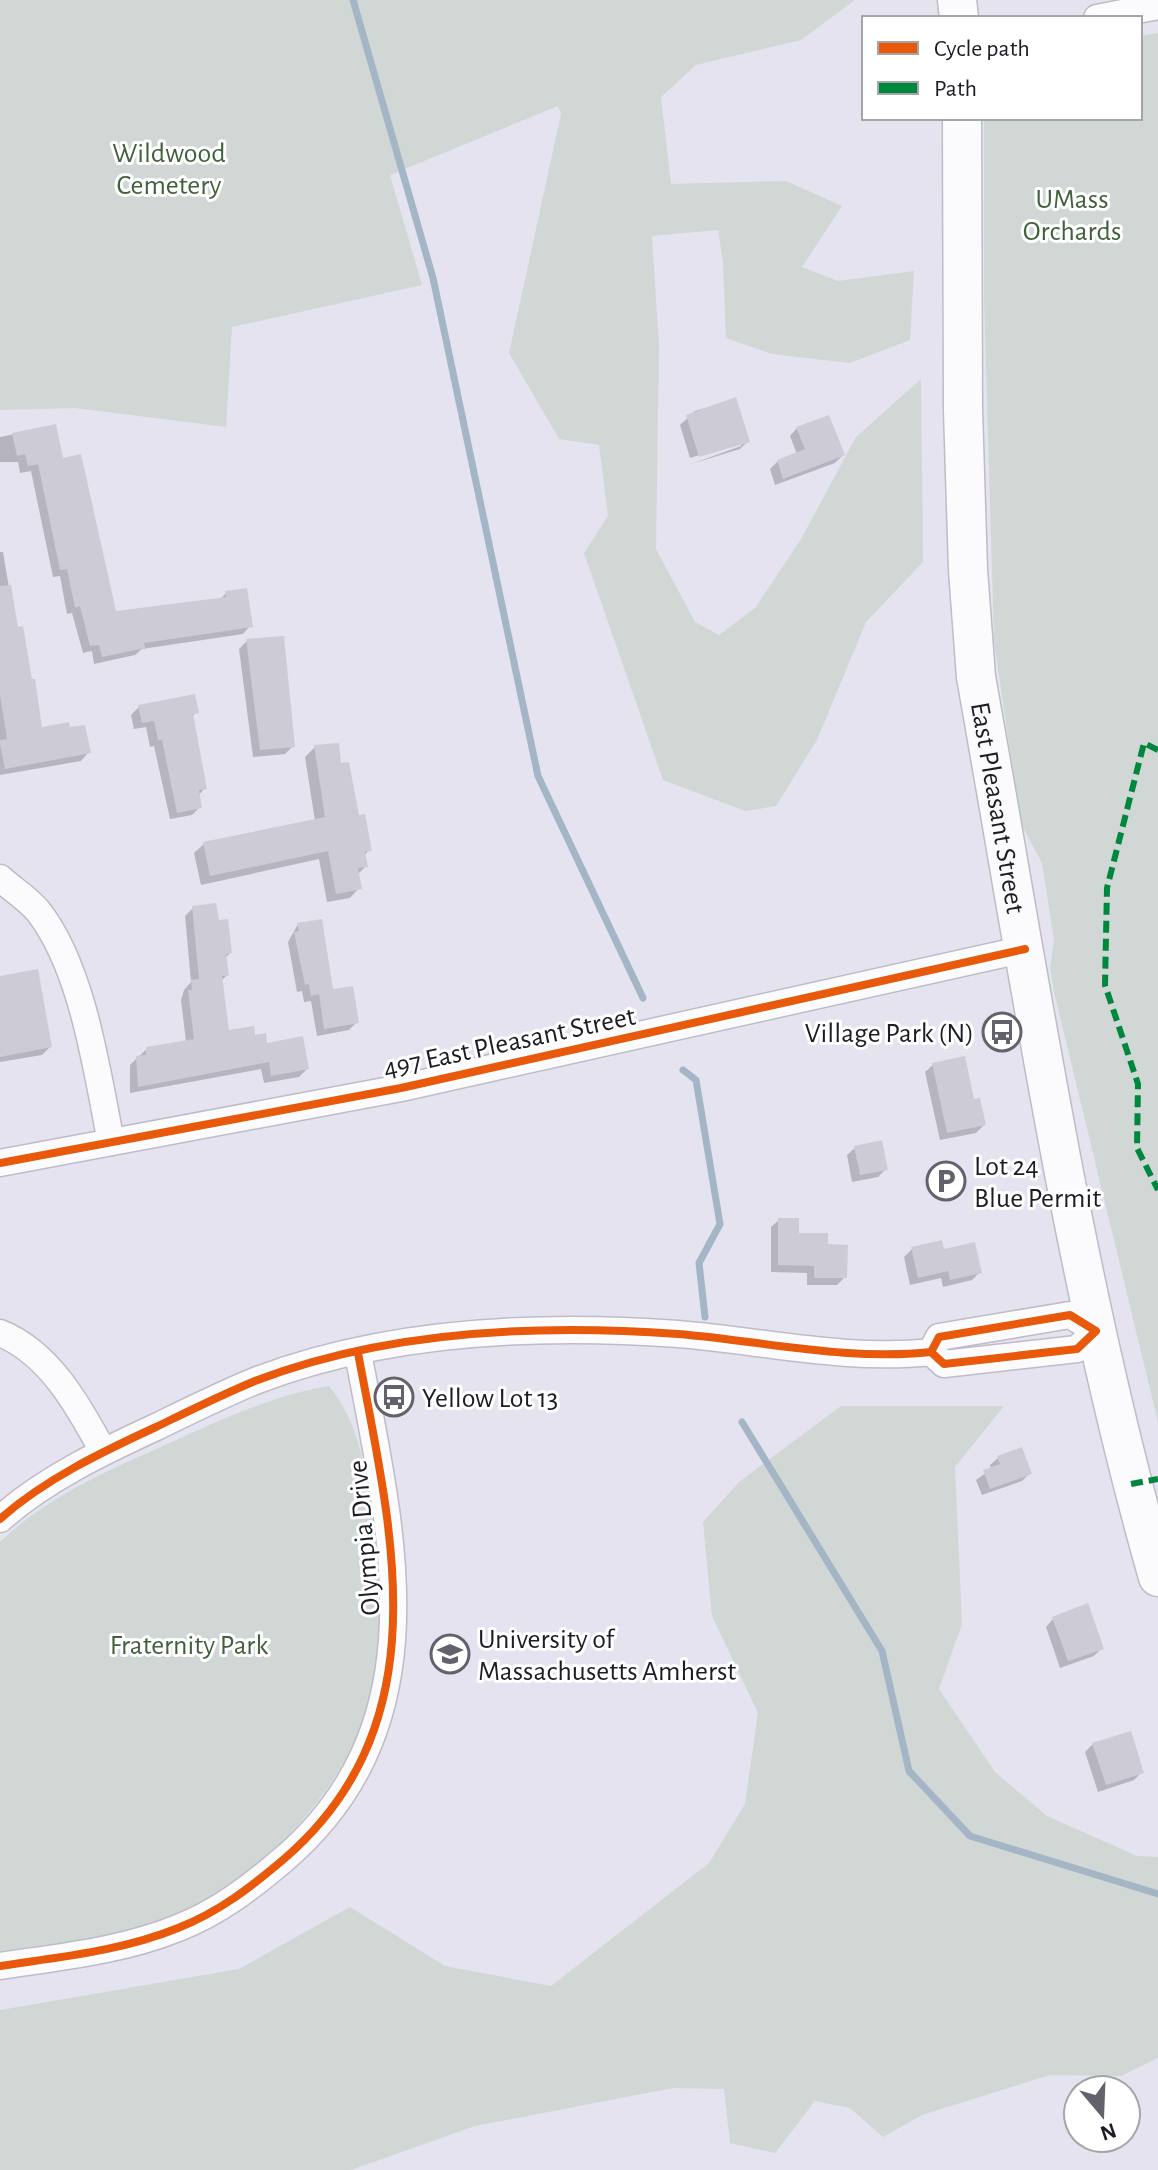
<svg xmlns="http://www.w3.org/2000/svg" width="1158" height="2170" font-family="'Alegreya Sans',sans-serif">
	<rect width="100%" height="100%" fill="#e4e3ef"/>
	<g fill="#d1d7d5">
		<polygon points="0,0 855,0 801,40 696,65 661,97 671,184 786,181 842,206 802,267 838,281 914,271 910,340 850,363 772,354 726,338 723,263 718,230 652,236 659,346 656,549 695,622 719,635 755,608 801,539 856,437 921,379 923,562 866,622 817,740 776,806 745,811 663,780 584,553 608,516 599,445 559,439 509,353 561,114 558,106 390,175 422,285 232,327 226,427 75,408 0,410"/>
		<polygon points="1158,33 1158,1422 1054,992 1050,968 1054,941 1042,863 1020,822 994,640 984,300 984,118 1140,118 1140,36"/>
		<path d="M 329,1386 C 365,1429 370,1497 375,1552 C 381,1604 385,1657 372,1708 C 369,1721 359,1734 353,1746 C 312,1825 235,1898 149,1925 C 100,1939 50,1944 0,1951 L 0,1542 C 50,1494 112,1469 174,1441 C 224,1418 275,1395 329,1386 Z"/>
		<polygon points="841,1406 1004,1406 955,1467 962,1624 939,1689 995,1772 1047,1816 1137,1856 1158,1857 1158,2058 1121,2076 1050,2075 922,2115 883,2137 850,2108 815,2101 775,2153 730,2143 724,2089 673,2088 475,2126 351,2170 0,2170 0,2010 239,1969 350,1907 445,1966 551,1986 709,1863 745,1804 758,1713 712,1616 703,1522 739,1482"/>
	</g>
	<g fill="#0003">
		<polygon points="735,399 748,441 740,449 691,464 741,446 741,442 690,458 680,425 695,411"/>
		<polygon points="55,426 62,460 115,613 220,600 226,593 250,626 243,634 142,649 135,655 94,664 92,651 83,653 72,613 67,614 60,576 53,577 31,471 20,473 18,462 0,462 0,437"/>
		<polygon points="797,428 843,455 835,463 775,485 770,469 778,461 797,454 790,436"/>
		<polygon points="0,552 3,552 16,629 41,729 88,753 81,761 0,775"/>
		<polygon points="247,641 293,746 285,754 253,757 239,649"/>
		<polygon points="139,707 196,712 192,717 205,788 198,796 200,807 192,815 170,819 154,746 150,747 146,727 134,729 131,715"/>
		<polygon points="315,747 339,765 369,850 364,856 366,866 357,875 359,888 350,898 327,902 319,859 201,885 194,853 204,844 315,821 305,757"/>
		<polygon points="193,908 217,922 230,953 225,958 227,975 221,981 227,1033 253,1037 307,1069 299,1077 264,1083 261,1069 130,1093 130,1065 137,1058 147,1049 186,1042 181,1000 184,990 191,982 185,916"/>
		<polygon points="298,924 332,991 357,1022 349,1030 317,1036 311,1001 304,1002 302,991 297,992 288,942"/>
		<polygon points="0,978 50,1047 42,1055 0,1062"/>
		<polygon points="933,1065 972,1102 984,1125 976,1133 940,1140 925,1072"/>
		<polygon points="855,1148 886,1169 878,1177 852,1182 847,1155"/>
		<polygon points="779,1220 797,1235 826,1246 845,1277 837,1285 807,1285 807,1273 771,1272 771,1227"/>
		<polygon points="912,1249 980,1272 972,1280 943,1287 941,1278 910,1285 904,1257"/>
		<polygon points="998,1458 1030,1473 1022,1481 982,1495 976,1480 991,1469 990,1465"/>
		<polygon points="1053,1619 1102,1648 1094,1656 1060,1668 1046,1627"/>
		<polygon points="1093,1744 1142,1772 1134,1780 1098,1792 1085,1752"/>
	</g>
	<g fill="none" stroke-linecap="round" stroke-linejoin="round">
		<g stroke="#a4b5c6" stroke-width="7">
			<polyline points="353,0 433,278 538,776 643,998"/>
			<polyline points="683,1070 696,1080 720,1224 699,1263 705,1317"/>
			<polyline points="742,1422 882,1651 909,1771 970,1836 1158,1894"/>
		</g>
	</g>
	<g fill="#cdccd6">
		<polygon points="736,397 750,442 699,457 686,415"/>
		<polygon points="829,415 845,455 783,479 777,460 805,449 796,427"/>
		<polygon points="56,424 63,458 81,454 116,611 226,597 225,591 247,588 253,627 144,643 145,648 102,657 99,645 90,646 80,606 75,608 67,569 60,570 38,464 28,466 25,454 17,456 12,433"/>
		<polygon points="11,585 18,627 23,626 32,679 35,679 42,727 69,722 70,727 85,725 91,753 5,769 0,744 0,740 7,739 0,695 0,586"/>
		<polygon points="284,636 295,747 260,750 246,639"/>
		<polygon points="195,694 199,713 193,714 207,789 199,790 202,808 177,813 162,740 158,740 154,721 142,723 138,705"/>
		<polygon points="339,743 341,763 349,762 359,815 365,814 372,851 365,852 368,867 358,868 362,889 336,894 328,851 210,876 203,842 325,817 314,745"/>
		<polygon points="216,903 219,920 228,919 232,953 226,954 229,976 222,976 229,1030 254,1026 255,1035 266,1033 267,1043 303,1036 309,1069 271,1076 269,1062 138,1087 136,1056 146,1055 146,1047 194,1039 188,990 192,990 191,980 199,979 192,906"/>
		<polygon points="322,919 333,989 353,986 359,1023 324,1029 319,994 311,996 309,984 305,985 294,932 299,931 297,923"/>
		<polygon points="38,969 52,1047 0,1057 0,976"/>
		<polygon points="965,1056 974,1099 980,1098 986,1125 947,1133 932,1063"/>
		<polygon points="882,1140 888,1170 860,1175 854,1146"/>
		<polygon points="778,1218 799,1218 799,1233 828,1233 828,1244 848,1245 847,1278 814,1278 814,1266 778,1265"/>
		<polygon points="942,1240 944,1249 975,1242 982,1273 950,1280 948,1271 918,1278 911,1247"/>
		<polygon points="1022,1447 1032,1474 990,1489 983,1470 1000,1464 997,1456"/>
		<polygon points="1088,1603 1104,1649 1068,1661 1052,1617"/>
		<polygon points="1131,1731 1144,1773 1106,1785 1092,1743"/>
	</g>
	<g fill="none" stroke-linecap="round" stroke-linejoin="round">
		<defs>
			<g id="minor">
				<polyline points="1097,18 1158,6"/>
				<path d="M 0,878 C 12,889 28,899 38,911 C 83,968 97,1072 111,1142"/>
				<polyline points="0,1163 401,1088 1025,949"/>
				<path d="M 0,1333 C 50,1353 79,1407 103,1451"/>
				<path d="M 0,1519 C 45,1479 102,1452 156,1427 C 189,1411 221,1395 255,1381 C 387,1330 539,1324 678,1334 C 763,1341 846,1361 931,1352 L 944,1364 L 1077,1349 L 1096,1331 L 1070,1315 L 939,1337 L 931,1352"/>
				<path d="M 0,1966 C 59,1957 122,1951 178,1928 C 219,1912 251,1887 284,1859 C 443,1722 391,1530 358,1353"/>
			</g>
			<g id="secondary">
				<polyline points="957,0 959,18"/>
				<path id="s1" d="M 962,118 L 963,410 L 968,570 L 976,677 C 1030,978 1074,1283 1158,1577"/>
			</g>
		</defs>
		<use href="#minor" stroke="#bebcc6" stroke-width="29"/>
		<use href="#secondary" stroke="#bebcc6" stroke-width="41"/>
		<use href="#minor" stroke="#fbfbfd" stroke-width="26"/>
		<use href="#secondary" stroke="#fbfbfd" stroke-width="38"/>
		<g stroke="#00873e" stroke-width="6" stroke-dasharray="12 6" stroke-linecap="butt">
			<polyline points="1158,750 1144,743 1107,888 1105,985 1138,1084 1137,1148 1158,1190"/>
			<polyline points="1131,1484 1158,1479"/>
		</g>
		<defs>
			<g id="cycleway">
				<polyline points="0,1163 401,1088 1025,949"/>
				<path d="M 0,1519 C 45,1479 102,1452 156,1427 C 189,1411 221,1395 255,1381 C 387,1330 539,1324 678,1334 C 763,1341 846,1361 931,1352 L 944,1364 L 1077,1349 L 1096,1331 L 1070,1315 L 939,1337 L 931,1352"/>
				<path d="M 0,1966 C 59,1957 122,1951 178,1928 C 219,1912 251,1887 284,1859 C 443,1722 391,1530 358,1353"/>
			</g>
		</defs>
		<use href="#cycleway" stroke="#fff" stroke-width="13"/>
		<use href="#cycleway" stroke="#e8590c" stroke-width="8"/>
	</g>
	<defs>
		<symbol id="bus-ring" viewBox="-11 -11 22 22"><circle r="9.5" fill="#fff" stroke="#63626c" stroke-width="1.5"/><path d="M-5-6H5V4H4V6H2V4H-2V6H-4V4H-5ZM-3.5-4V0h7V-4ZM-3.5 1.2v1.5H-2V1.2ZM2 1.2v1.5H3.5V1.2Z" fill="#63626c"/></symbol>
		<symbol id="parking-ring" viewBox="-11 -11 22 22"><circle r="9.5" fill="#fff" stroke="#63626c" stroke-width="1.5"/><path d="M-3.5-5.5H1a3.5 3.5 0 0 1 0 7H-1V5.5H-3.5ZM-1-3.4V-.6H.8a1.4 1.4 0 0 0 0-2.8Z" fill="#63626c"/></symbol>
		<symbol id="university-ring" viewBox="-11 -11 22 22"><circle r="9.5" fill="#fff" stroke="#63626c" stroke-width="1.5"/><path d="M0-5L7-2L0 1L-7-2ZM-4 1L0 2.5L4 1V4Q0 6-4 4Z" fill="#63626c"/></symbol>
	</defs>
	<g fill-rule="evenodd">
		<use href="#bus-ring" x="980" y="1010" width="44" height="44"/>
		<use href="#parking-ring" x="924" y="1159" width="44" height="44"/>
		<use href="#bus-ring" x="372" y="1375" width="44" height="44"/>
		<use href="#university-ring" x="428" y="1632" width="44" height="44"/>
	</g>
	<g text-anchor="middle" stroke-width="6" stroke-linejoin="round" paint-order="stroke">
		<g font-size="28" fill="#41613c" stroke="#fff">
			<text x="169" y="162">Wildwood<tspan x="169" dy="32">Cemetery</tspan></text>
			<text x="1072" y="208">UMass<tspan x="1072" dy="32">Orchards</tspan></text>
			<text x="189" y="1654">Fraternity Park</text>
		</g>
		<g font-size="28" fill="#1d1c25" stroke="#fff">
			<text dy="10" stroke="none"><textPath href="#s1" startOffset="692">East Pleasant Street</textPath></text>
			<text transform="translate(509 1041) rotate(-12)" y="10">497 East Pleasant Street</text>
			<text transform="translate(363 1538) rotate(-95)" y="10">Olympia Drive</text>
		</g>
		<g font-size="28" fill="#1d1c25" stroke="#fff" text-anchor="start">
			<text x="974" y="1042" text-anchor="end">Village Park (N)</text>
			<text x="974" y="1175">Lot 24<tspan x="974" dy="32">Blue Permit</tspan></text>
			<text x="422" y="1407">Yellow Lot 13</text>
			<text x="478" y="1648">University of<tspan x="478" dy="32">Massachusetts Amherst</tspan></text>
		</g>
	</g>
	<rect x="862" y="16" width="280" height="104" fill="#ffffff" stroke="#a5a4a8" stroke-width="2"/>
	<rect x="878" y="42" width="40" height="12" fill="#e8590c" stroke="#a5a4a8" stroke-width="2"/>
	<text x="934" y="56" font-size="24" fill="#1d1c25">Cycle path</text>
	<rect x="878" y="82" width="40" height="12" fill="#00873e" stroke="#a5a4a8" stroke-width="2"/>
	<text x="934" y="96" font-size="24" fill="#1d1c25">Path</text>
	<g transform="translate(1102 2114) rotate(161)"><circle r="38" fill="#ffffff" stroke="#a5a4a8" stroke-width="2"/>
	<path d="M0-6L14 30L0 20L-14 30Z" fill="#63626c"/>
	<text y="-12" font-size="22" font-weight="bold" text-anchor="middle" fill="#1d1c25">N</text>
	</g>
</svg>
